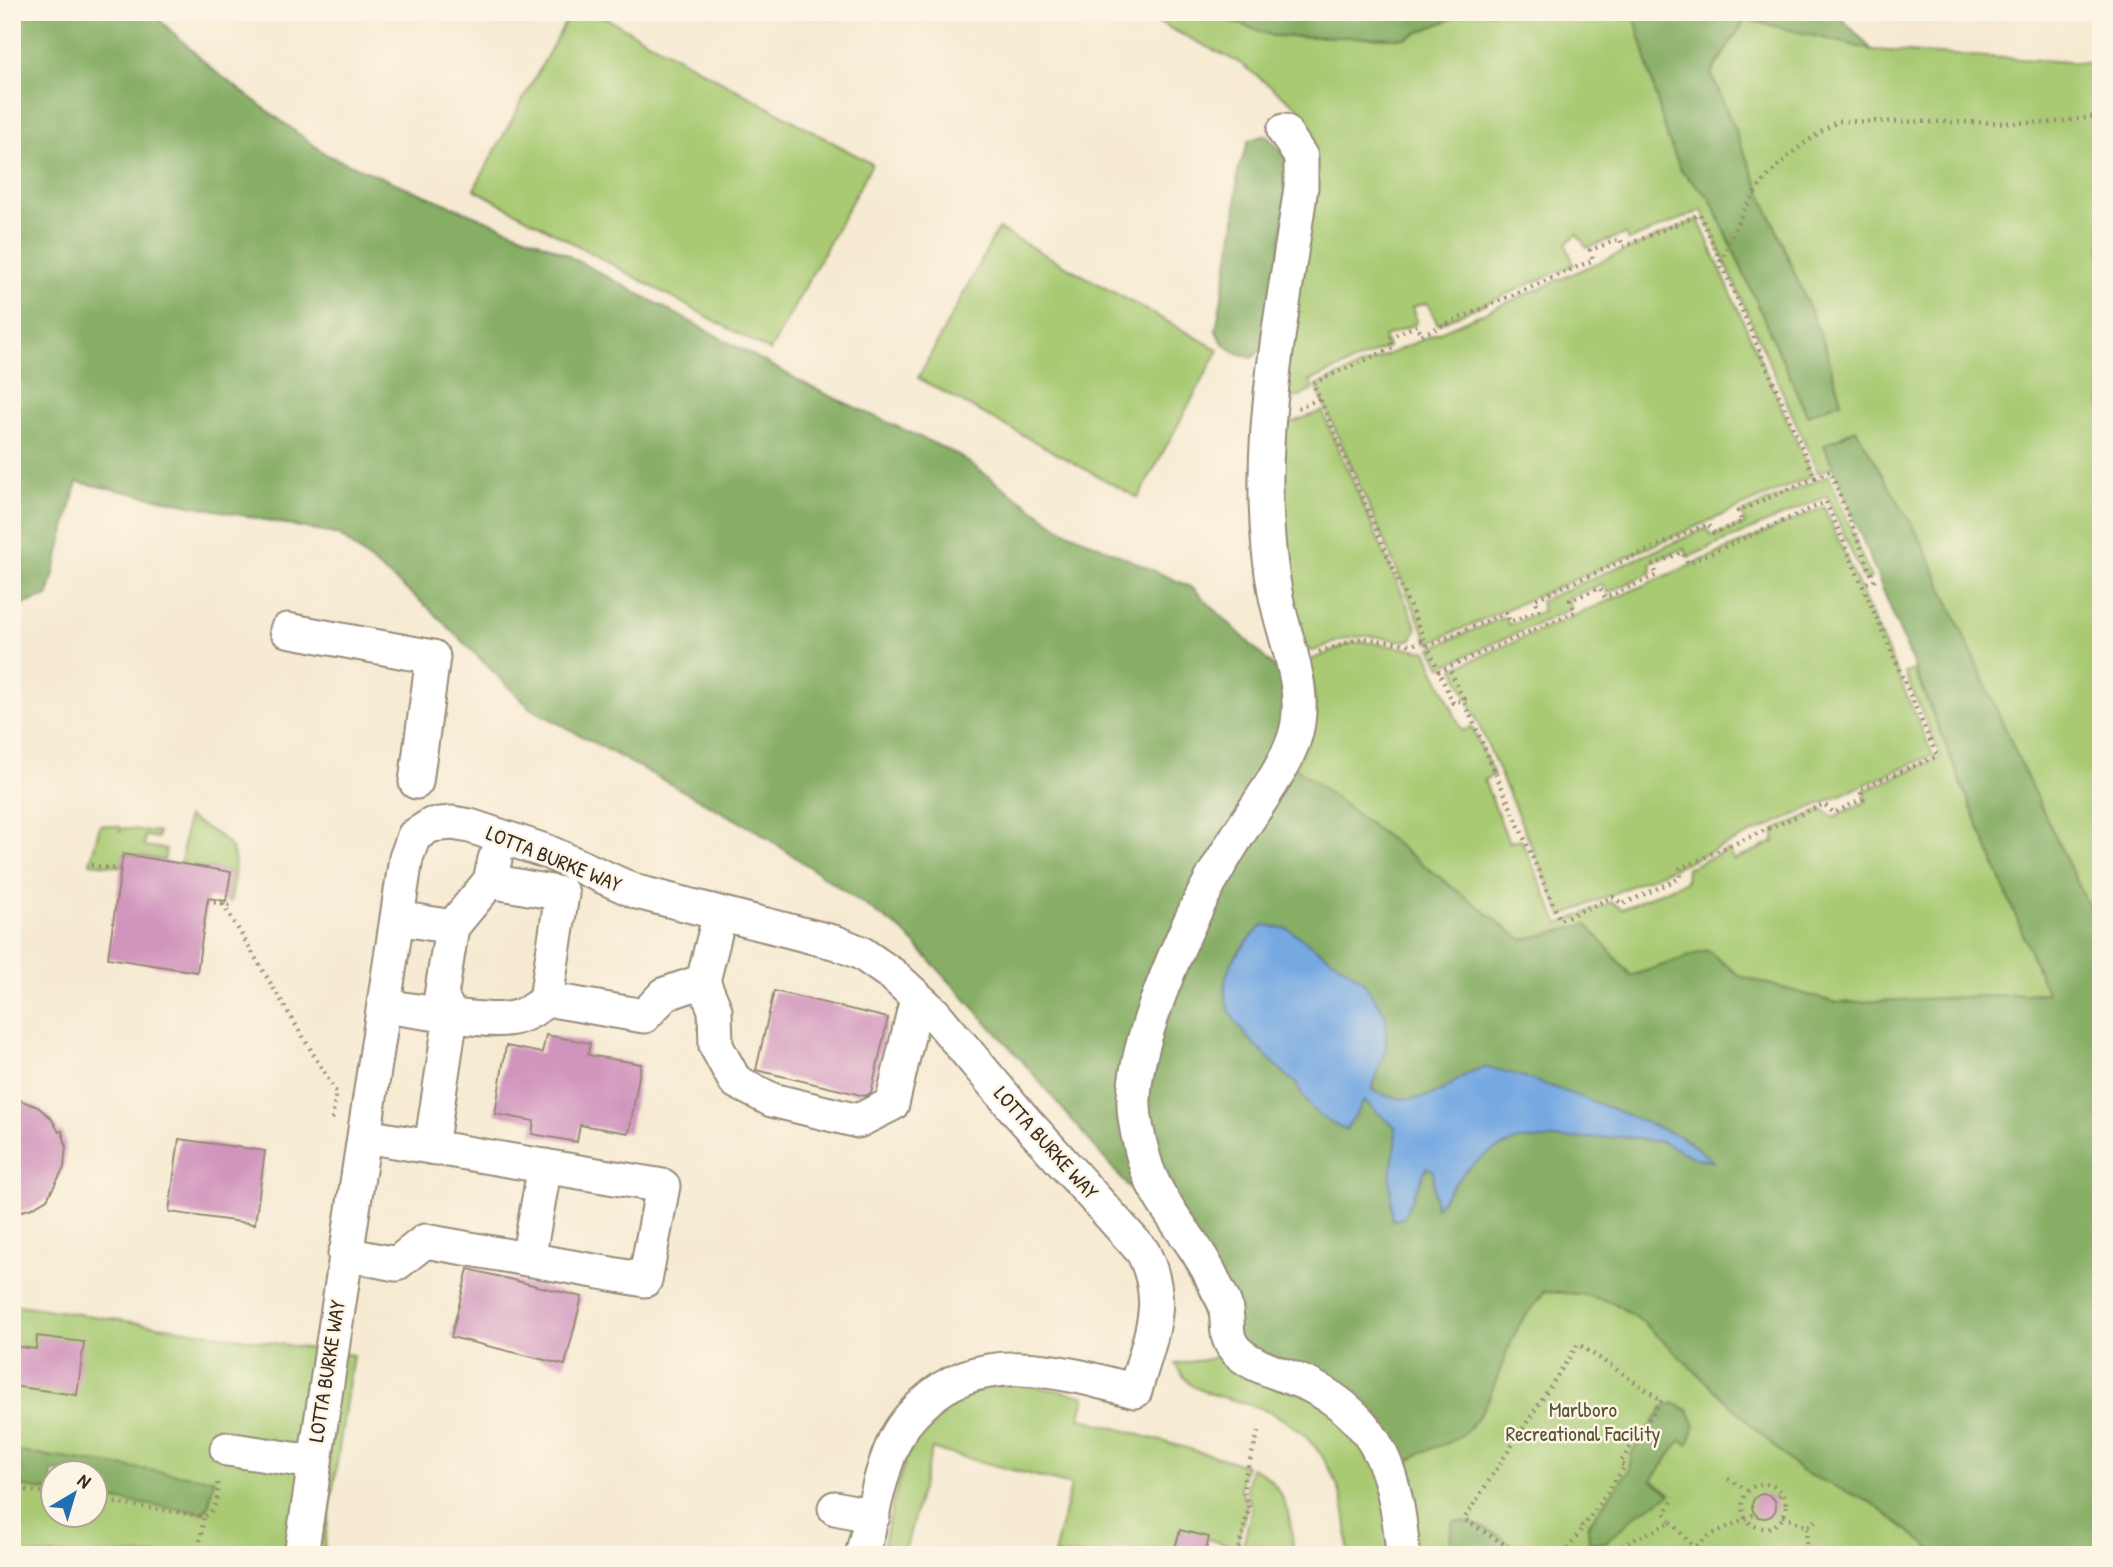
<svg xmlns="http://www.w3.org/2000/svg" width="2113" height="1567" font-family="'Patrick Hand',sans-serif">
	<rect width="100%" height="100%" fill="#fcf5e5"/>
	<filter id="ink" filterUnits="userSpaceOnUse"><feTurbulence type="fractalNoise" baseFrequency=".0143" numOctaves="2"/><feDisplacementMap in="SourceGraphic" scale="14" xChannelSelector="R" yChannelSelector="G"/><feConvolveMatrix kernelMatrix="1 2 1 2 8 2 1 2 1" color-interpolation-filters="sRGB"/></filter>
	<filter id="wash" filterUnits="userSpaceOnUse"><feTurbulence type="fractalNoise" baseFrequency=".00686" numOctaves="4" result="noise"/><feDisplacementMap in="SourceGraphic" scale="28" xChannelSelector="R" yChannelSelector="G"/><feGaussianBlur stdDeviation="1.57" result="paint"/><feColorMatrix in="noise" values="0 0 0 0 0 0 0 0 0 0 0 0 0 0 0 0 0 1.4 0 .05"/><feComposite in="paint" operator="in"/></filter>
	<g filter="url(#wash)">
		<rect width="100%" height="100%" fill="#f6ead2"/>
		<g fill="#a9ca73" stroke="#727a48" stroke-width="2" fill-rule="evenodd">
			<polygon points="571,12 595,12 872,164 770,351 474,189"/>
			<polygon points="1137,12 1207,12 1273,36 1405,38 1468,12 1589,12 1635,17 1667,137 1682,172 1710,198 1807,415 1841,401 1825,346 1711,73 1746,19 1872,50 2101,64 2101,932 2028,780 1922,542 1825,445 1833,467 1818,473 1702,210 1628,241 1625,234 1587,248 1577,234 1566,244 1574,265 1438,324 1427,303 1412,307 1417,323 1384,337 1388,347 1310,381 1313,390 1281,404 1292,121 1300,109 1240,63"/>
			<polygon points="1698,219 1812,476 1429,643 1316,386"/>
			<polygon points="998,229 1219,350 1138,498 918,378"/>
			<path d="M 1322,411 L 1417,628 L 1412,639 C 1400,644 1381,635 1367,636 C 1347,636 1331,644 1313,651 L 1308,650 L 1302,642 L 1282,546 L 1277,428 Z"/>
			<polygon points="1829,475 1871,578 1864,581 1827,496 1689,557 1684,548 1650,563 1652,572 1608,593 1602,584 1568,598 1571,609 1441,667 1431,648 1504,617 1509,625 1543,611 1540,601 1707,528 1712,536 1745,524 1742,513"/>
			<polygon points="1824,507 1933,755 1562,916 1454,668"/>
			<path d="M 1364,642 L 1426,651 L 1462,731 L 1472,727 L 1494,775 L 1484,780 L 1509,842 L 1521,839 L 1559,924 L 1612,902 L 1622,909 L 1686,881 L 1687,868 L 1728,850 L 1734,860 L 1774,842 L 1775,830 L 1823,809 L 1834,817 L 1867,801 L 1864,791 L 1941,757 L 1905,673 L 1914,670 L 2048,993 L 1837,1003 L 1740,976 L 1707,950 L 1631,976 L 1587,925 L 1522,940 L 1293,766 C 1323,730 1316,704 1308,661 L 1352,643 Z"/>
			<path d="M 187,817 C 239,847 238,843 231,902 L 226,901 L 230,872 L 181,864 Z"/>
			<polygon points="100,825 120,827 120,831 123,828 158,832 158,838 145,836 144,846 166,849 164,860 124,854 122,867 90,863"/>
			<path d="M 1559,1237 L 1966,1555 L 1347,1555 C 1352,1493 1322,1432 1262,1409 C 1243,1401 1207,1396 1191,1385 C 1185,1380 1180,1371 1175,1364 L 1210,1359 L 1223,1351 L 1414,1423 Z"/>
			<path d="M 12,1304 L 353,1355 L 323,1555 L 12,1555 ZM 52,1472 L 94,1472 L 94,1514 L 52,1514 Z"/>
			<path d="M 1010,1382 L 1085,1396 L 1080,1418 L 1246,1465 L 1240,1486 L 1247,1507 L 1236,1548 L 1180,1530 L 1173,1555 L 1054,1555 L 1071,1485 L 932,1449 L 904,1555 L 881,1555 C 896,1496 902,1418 967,1393 C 981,1388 996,1386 1010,1382 Z"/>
			<path d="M 1251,1467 C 1285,1481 1293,1521 1293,1555 L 1240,1555 L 1252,1509 L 1246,1489 Z"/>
		</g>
		<g fill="#86ae65" stroke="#606c42" stroke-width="2">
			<path d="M 12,12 L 151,12 L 212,69 L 327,155 L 552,247 L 815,389 L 957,454 L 1063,530 L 1193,588 L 1279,672 L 1296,725 L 1287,761 L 1522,940 L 1587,924 L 1631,976 L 1707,950 L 1740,976 L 1837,1003 L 2047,993 L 1824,445 L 1856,429 L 1922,542 L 2028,780 L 2101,932 L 2101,1555 L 1939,1555 L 1872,1503 L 1800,1471 L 1644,1323 L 1612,1302 L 1580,1294 L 1543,1292 C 1535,1309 1528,1309 1521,1322 C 1501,1355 1494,1407 1464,1433 C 1445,1450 1420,1445 1404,1467 L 1375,1421 L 1209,1330 L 1168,1234 L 1018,1056 L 904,932 L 757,831 L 530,708 L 430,609 L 339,535 L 77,482 L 48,596 L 12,608 Z"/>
			<polygon points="1207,12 1468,12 1405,38 1273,36"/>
			<polygon points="1589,12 1836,12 1872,50 1746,19 1711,73 1825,346 1841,402 1807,415 1710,198 1682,172 1667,137 1635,18"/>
			<path d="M 1266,135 L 1282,152 L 1290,166 L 1268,345 L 1252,358 C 1235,353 1223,348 1216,331 L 1235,222 L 1238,171 L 1249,140 Z"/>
			<polygon points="1673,1403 1688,1410 1695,1426 1688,1445 1681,1440 1652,1480 1671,1494 1637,1514 1606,1542 1589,1542 1588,1525 1629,1470 1632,1453 1663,1408"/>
			<polygon points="12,1451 214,1479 209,1504 204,1513 95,1497 94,1472 52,1472 52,1491 12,1485"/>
			<path d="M 1453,1521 C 1482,1520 1502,1539 1526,1555 L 1447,1555 Z"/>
		</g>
		<path fill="#76a9e2" stroke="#586a80" stroke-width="2" d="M 1264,925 L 1288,929 L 1361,979 L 1386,1015 L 1386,1048 L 1372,1090 C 1393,1100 1415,1103 1438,1092 C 1455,1085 1464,1071 1484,1068 C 1502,1065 1662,1127 1684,1139 C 1695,1145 1704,1155 1714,1162 L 1693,1157 L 1662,1142 L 1627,1137 L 1518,1140 L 1490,1152 L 1466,1170 L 1435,1208 L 1433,1171 L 1427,1167 L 1403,1218 L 1392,1220 L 1390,1176 L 1396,1144 L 1395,1127 L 1364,1101 L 1346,1130 C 1330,1123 1317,1117 1307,1102 C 1302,1095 1299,1086 1292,1080 C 1235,1028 1189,991 1264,925 Z"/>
		<g id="blocks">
			<g fill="#d194bd">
				<polygon points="123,854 231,872 226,901 208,898 197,972 108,958"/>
				<polygon points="774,991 888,1018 871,1093 865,1096 756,1070"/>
				<polygon points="546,1035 590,1043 588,1055 641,1064 629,1133 580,1125 577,1142 532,1134 534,1121 495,1114 506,1046 542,1053"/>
				<polygon points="12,1097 38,1107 51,1118 59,1132 62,1131 66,1145 64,1168 47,1199 32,1208 12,1214"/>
				<polygon points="179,1139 265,1151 255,1224 169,1212"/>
				<polygon points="468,1269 582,1297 565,1365 451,1337"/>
				<polygon points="37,1336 84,1342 77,1395 12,1386 13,1346 36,1349"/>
				<circle cx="1764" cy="1506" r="12"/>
				<polygon points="1180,1530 1209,1537 1205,1555 1173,1555"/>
			</g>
		</g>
	</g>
	<g filter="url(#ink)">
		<use href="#blocks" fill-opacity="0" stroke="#988a78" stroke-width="2"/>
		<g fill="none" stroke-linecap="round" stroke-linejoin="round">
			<defs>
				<g id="minor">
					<path d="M 1284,131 L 1301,157 L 1301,187 C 1282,322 1249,461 1276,597 C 1285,642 1310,693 1294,739 C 1280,778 1249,815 1228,851 C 1193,907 1135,1035 1134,1099 C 1133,1118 1139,1141 1144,1159 C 1157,1207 1196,1239 1215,1284 C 1218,1291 1223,1298 1225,1305 C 1230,1324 1222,1339 1240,1354 C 1258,1369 1287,1375 1309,1385 C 1382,1420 1397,1479 1403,1555"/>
					<polyline points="287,630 433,657 416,782"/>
					<polyline points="490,881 562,894 546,999 644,1016 665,994 703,981 720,914"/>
					<polyline points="398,918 452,927 490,881 495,859"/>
					<path d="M 452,927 L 441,996 L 451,1016 C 488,1019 518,1028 546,999"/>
					<polyline points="703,981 715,1010 716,1046 735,1081 772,1100 858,1121 892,1104 917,998"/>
					<polyline points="384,1006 451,1016 431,1147"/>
					<polyline points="345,1254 396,1264 425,1241 645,1280 663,1186 365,1136"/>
					<polyline points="528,1259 545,1166"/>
					<polyline points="227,1449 313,1462"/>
					<polyline points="835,1508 873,1516"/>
					<path d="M 301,1555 L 406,858 L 414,836 L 431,825 L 452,823 L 470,826 L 548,852 L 637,892 L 837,943 L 861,953 L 893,975 L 934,1013 L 1020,1115 L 1143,1252 C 1169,1304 1149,1338 1135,1391 C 1065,1372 981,1347 923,1404 C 910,1416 898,1430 892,1447 C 878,1480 872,1520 862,1555"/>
				</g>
			</defs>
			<use href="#minor" stroke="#988a78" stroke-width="37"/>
			<g stroke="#988a78" stroke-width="4.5" stroke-dasharray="2 5" stroke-linecap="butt">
				<path d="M 1719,269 C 1745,194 1770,163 1838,121 L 2047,123 L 2101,116"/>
				<polyline points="1298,408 1319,399"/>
				<polyline points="1815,478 1830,471 1874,580 1862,585"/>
				<path d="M 1427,646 L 1506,613 L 1510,622 L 1539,610 L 1535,599 L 1708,524 L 1714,533 L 1742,522 L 1738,511 L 1815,478 L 1700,214 L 1623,247 L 1620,239 L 1590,250 L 1593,260 L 1421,335 L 1417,325 L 1389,338 L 1393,348 L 1313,383 C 1359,490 1405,597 1453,703 L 1467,698"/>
				<polyline points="1319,652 1362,638 1413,645 1424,639"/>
				<polyline points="1438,672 1449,667 1575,612 1570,600 1600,588 1605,598 1657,575 1653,565 1682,552 1688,563 1826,502 1937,756 1860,789 1863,799 1834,813 1824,804 1680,868 1680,878 1623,904 1613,897 1560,920 1449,667"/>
				<polyline points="91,865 121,870"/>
				<polyline points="207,901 230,905"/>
				<polyline points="223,904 336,1092 332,1121"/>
				<polyline points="1728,1479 1747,1490"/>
				<circle cx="1764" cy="1506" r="22"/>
				<polyline points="12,1488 52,1494"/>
				<path d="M 94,1500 L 204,1516 C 218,1511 217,1493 218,1480"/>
				<polyline points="1773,1500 1782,1493"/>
				<polyline points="1783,1516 1807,1527 1816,1520"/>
				<polyline points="1671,1522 1701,1555"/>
				<polyline points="1806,1544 1807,1527"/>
				<polyline points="198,1555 204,1516"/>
				<polyline points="1237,1555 1249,1508 1244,1492 1244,1479 1260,1428"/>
				<polyline points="1521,1555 1464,1519 1578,1344 1662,1400 1620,1463 1625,1466 1583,1527"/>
				<polyline points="1564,1555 1583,1527 1577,1523"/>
				<polyline points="1603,1555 1671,1522 1665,1513 1675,1497"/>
				<polyline points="1686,1555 1710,1535 1755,1514"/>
			</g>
			<use href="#minor" stroke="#fff" stroke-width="33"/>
		</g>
	</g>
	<g text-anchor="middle" stroke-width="5" stroke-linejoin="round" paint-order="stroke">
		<g font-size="21" fill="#3b2a1e" stroke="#fcf5e5">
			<text transform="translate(554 859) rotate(22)" y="7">LOTTA BURKE WAY</text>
			<text transform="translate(1046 1143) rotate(48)" y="7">LOTTA BURKE WAY</text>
			<text transform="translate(327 1371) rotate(-81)" y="7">LOTTA BURKE WAY</text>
		</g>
		<g font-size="21" fill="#565233" stroke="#fcf5e5">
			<text x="1583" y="1417">Marlboro<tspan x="1583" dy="24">Recreational Facility</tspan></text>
		</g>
	</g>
	<rect width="2113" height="1567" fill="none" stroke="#fcf5e5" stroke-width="42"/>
	<g transform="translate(74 1494) rotate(38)"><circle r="33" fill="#fcf5e5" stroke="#afa495" stroke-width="2"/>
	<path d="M0-5L12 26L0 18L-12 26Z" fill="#1f6fb2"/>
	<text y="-10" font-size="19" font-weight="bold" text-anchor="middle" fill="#3b2a1e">N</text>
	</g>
</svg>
